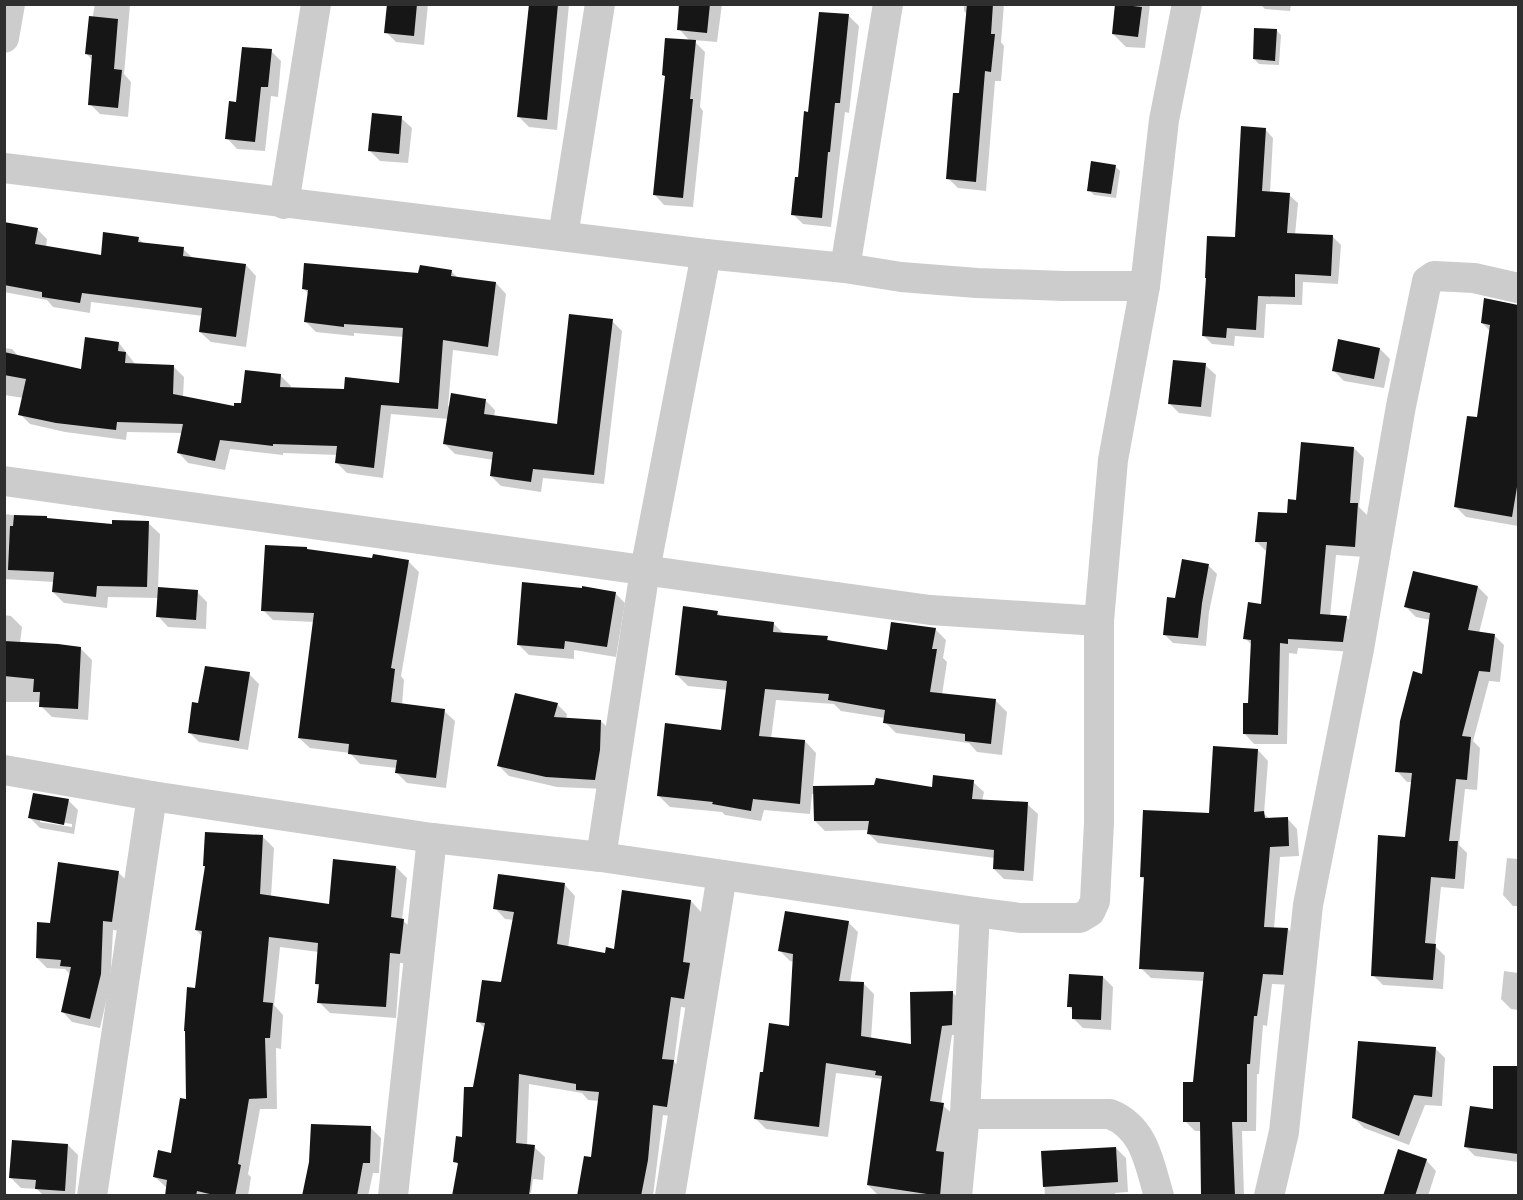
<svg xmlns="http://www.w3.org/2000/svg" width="1523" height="1200" font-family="Helvetica,sans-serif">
	<rect width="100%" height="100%" fill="#fff"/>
	<g fill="#0003" fill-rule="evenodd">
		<polygon points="95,4 134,4 130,5 124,74 131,82 128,117 100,114 90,104 93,61 86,53"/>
		<polygon points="388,4 428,4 424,45 396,42 386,32"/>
		<polygon points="531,4 569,4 557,130 529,127 519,117"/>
		<polygon points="681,4 722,4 717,42 693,40 705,52 700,107 703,111 693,207 664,205 654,194 667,78 664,75 690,41 679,29"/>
		<polygon points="964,4 1004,4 1001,42 1004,46 1001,81 995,81 986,191 958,188 948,178 960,95 968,15 964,11"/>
		<polygon points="1122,4 1150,4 1145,48 1126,47 1113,34"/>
		<polygon points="1260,4 1291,4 1290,11 1265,9"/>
		<polygon points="821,13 849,16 859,26 849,113 845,112 831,227 803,224 793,214 809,114"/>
		<polygon points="1276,30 1281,35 1279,65 1259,64 1254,59"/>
		<polygon points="271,51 281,61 278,97 271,96 265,151 237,149 227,138 238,104"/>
		<polygon points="401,118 412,128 408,163 380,161 370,151"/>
		<polygon points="1265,129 1273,138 1270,193 1289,195 1298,203 1295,235 1333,237 1341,245 1338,284 1303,282 1302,305 1266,304 1264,338 1235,336 1234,346 1212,344 1204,336 1236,239"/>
		<polygon points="1115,166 1120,171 1116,198 1094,195 1089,190"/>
		<polygon points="4,223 37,229 47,239 46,247 102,256 138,238 144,244 183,249 194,259 246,265 256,276 246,347 211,342 200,332 203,316 91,302 90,313 53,307 47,300 4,292"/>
		<polygon points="451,271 459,279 496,283 506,294 498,356 453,350 448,406 485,400 495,410 494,417 558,426 612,321 622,331 604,484 543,478 541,492 501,486 491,476 494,460 455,454 445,444 449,419 391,414 383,478 347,473 337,463 338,455 283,453 283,455 230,449 225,470 188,463 178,452 182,433 127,432 126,440 65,432 30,424 20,414 24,398 4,395 4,348 12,349 19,357 82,371 119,343 135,364 174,367 184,377 183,397 235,408 243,405 281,376 291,386 290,389 345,391 400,385 404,337 354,333 354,336 316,332 306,322 309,294 303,288"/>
		<polygon points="1514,306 1518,306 1518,352 1499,351 1490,331 1482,323"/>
		<polygon points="1380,349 1390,359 1384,388 1344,381 1334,371"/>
		<polygon points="1205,365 1216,375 1211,417 1179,413 1169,403"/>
		<polygon points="1485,372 1518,378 1518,526 1466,517 1456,507 1479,419"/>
		<polygon points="1354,448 1364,458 1359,507 1367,515 1365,557 1336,555 1330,617 1347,618 1356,627 1352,652 1298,648 1297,654 1289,653 1287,744 1254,744 1245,734 1249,705 1252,645 1245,638 1262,606 1266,551 1256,541 1288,514 1297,501"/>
		<polygon points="4,514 114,526 148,523 160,534 158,589 197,592 207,602 206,629 168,627 158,616 159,598 108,597 107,608 64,603 53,592 54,582 4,579"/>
		<polygon points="307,548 309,551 373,560 408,561 419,572 401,676 404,680 402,705 444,711 455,721 446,788 407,783 396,772 397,768 360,764 350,753 310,748 299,738 314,622 273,620 263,610"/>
		<polygon points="1209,566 1217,574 1209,612 1206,646 1173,643 1165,635 1176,599"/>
		<polygon points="1478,587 1488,597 1479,633 1494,635 1504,645 1500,682 1489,681 1473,741 1480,748 1477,790 1465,789 1459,845 1467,853 1464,889 1441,887 1435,946 1445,956 1443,989 1383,985 1373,975 1406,839 1412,782 1407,782 1397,771 1423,676 1431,620 1416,617 1406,607"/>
		<polygon points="615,593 625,603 616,657 574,650 574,659 529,655 519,645"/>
		<polygon points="717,612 722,617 773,623 784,634 827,638 832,643 888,651 935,629 946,640 943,658 947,662 942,695 996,701 1007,712 1002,755 977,752 969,743 896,733 885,722 885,718 841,711 834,704 776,700 771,739 805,741 816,753 813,787 876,787 933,789 973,782 984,792 982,801 1027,804 1038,814 1033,881 1004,879 994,869 995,858 878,843 868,833 869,830 825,831 815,821 815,794 812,794 810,814 764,810 761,821 725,815 722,812 670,807 658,795 722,731 728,690 688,686 676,674"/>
		<polygon points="4,615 11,616 22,627 20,643 81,649 92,660 88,720 52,717 41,706 41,702 6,702 4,709"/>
		<polygon points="249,674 259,684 248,750 199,742 189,732 200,705"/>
		<polygon points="557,704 567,714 566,719 601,721 611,731 605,789 557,787 509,776 499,766"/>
		<polygon points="1258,750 1268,761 1264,814 1270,819 1287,818 1297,829 1299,856 1280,857 1274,928 1288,929 1298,939 1293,985 1272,984 1267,1026 1263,1025 1259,1074 1257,1074 1256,1131 1242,1131 1244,1196 1203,1196 1201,1131 1195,1131 1185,1121 1194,1083 1205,981 1151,978 1141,968 1145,880 1141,877 1210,815"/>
		<path d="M 68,800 L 78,810 L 74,834 L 40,828 L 30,818 ZM 40,819 L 72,824 L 72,827 L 40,822 Z"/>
		<polygon points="263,837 274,848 271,897 330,905 396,867 407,878 402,920 415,931 410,964 400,963 396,1018 330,1013 319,1002 320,987 316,984 319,952 280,947 274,1005 283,1015 281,1049 276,1048 277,1109 260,1109 248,1174 251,1177 248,1196 168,1196 167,1188 155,1177 172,1154 188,1101 202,936 196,930 206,868 204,865"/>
		<polygon points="1507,858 1518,859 1518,906 1513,906 1503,895"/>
		<polygon points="118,872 128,882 122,931 113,930 110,985 100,1028 72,1022 62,1011 71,975 65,969 47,968 37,958 51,924"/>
		<polygon points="565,885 575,896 568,948 606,955 691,901 701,912 695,1009 681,1007 674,1062 684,1072 677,1117 663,1115 653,1196 579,1196 592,1159 599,1101 588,1100 582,1093 529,1084 527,1146 534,1147 545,1157 543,1180 533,1179 531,1193 459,1165 455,1161 463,1139 485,1029 478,1021 502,984 514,920 505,919 495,908"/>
		<polygon points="848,922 858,932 850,983 864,984 874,994 871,1039 912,1045 953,993 963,1003 962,1035 952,1035 941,1104 954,1115 951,1196 883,1196 878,1195 868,1185 883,1081 882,1079 836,1073 828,1137 766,1129 756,1119 764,1074 791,1027 794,962 790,961 780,951"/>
		<polygon points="1504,971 1518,973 1518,1010 1511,1009 1501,999"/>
		<polygon points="1103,977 1113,987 1111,1030 1083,1028 1073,1018 1073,1011 1069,1006"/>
		<polygon points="1435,1048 1445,1058 1442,1106 1425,1105 1409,1145 1364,1128 1353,1117"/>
		<polygon points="1495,1067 1518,1067 1518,1162 1475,1156 1465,1146 1495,1111"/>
		<polygon points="371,1128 381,1138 379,1173 373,1173 368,1196 304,1196"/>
		<polygon points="68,1145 78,1155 75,1196 44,1196 37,1189 21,1188 11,1178"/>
		<polygon points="1116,1148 1126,1158 1128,1192 1115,1193 1116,1196 1045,1196 1042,1153"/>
		<polygon points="1426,1160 1436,1171 1428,1196 1394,1196"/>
	</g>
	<g fill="#161616">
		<polygon points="387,4 417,4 414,36 384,33"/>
		<polygon points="529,4 558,4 547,120 517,117"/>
		<polygon points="679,4 710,4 707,33 677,30"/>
		<polygon points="967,4 993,4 991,34 995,34 991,72 985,71 976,182 946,179 953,93 959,93"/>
		<polygon points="1115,4 1142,7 1138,37 1112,34"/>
		<polygon points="819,12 849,14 840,103 835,103 830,152 828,152 822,218 791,215 795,177 798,177 804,111 808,112"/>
		<polygon points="89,16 118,19 114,69 122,70 118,108 88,105 92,55 85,54"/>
		<polygon points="1254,28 1277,29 1275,61 1253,59"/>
		<polygon points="665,38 696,40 690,99 693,99 683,198 653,195 665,76 662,75"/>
		<polygon points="242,47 272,49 268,87 261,87 255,142 225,139 229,101 236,102"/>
		<polygon points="372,113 402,116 399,154 368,151"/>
		<polygon points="1241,126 1266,128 1262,191 1290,193 1287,233 1333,235 1331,276 1295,274 1295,297 1258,296 1256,330 1227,328 1226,338 1202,336 1206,278 1205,278 1207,236 1235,237"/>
		<polygon points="1091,161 1116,165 1111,194 1087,191"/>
		<polygon points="4,222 38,228 35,244 101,255 103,232 139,237 138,242 184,247 183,256 246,264 236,337 199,332 202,308 82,293 80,303 42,297 42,292 4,285"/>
		<polygon points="304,263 418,273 420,265 452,270 451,276 496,282 488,347 443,340 438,409 381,405 374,468 335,463 337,446 273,444 273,446 220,440 215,461 177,453 183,424 117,422 116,430 56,423 18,415 26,379 4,375 4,352 81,369 85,337 119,342 118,351 126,352 125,363 174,365 173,394 234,406 234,403 241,403 245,370 281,374 280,387 344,389 345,377 399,383 403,328 344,324 344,327 304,322 308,290 302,289"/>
		<polygon points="1484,298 1518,305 1518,481 1512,517 1454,507 1467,416 1477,417 1490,325 1481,323"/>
		<polygon points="569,314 613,319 594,475 533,469 531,482 490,476 493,452 443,444 451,393 486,399 484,414 557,424"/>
		<polygon points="1338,339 1380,348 1374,379 1332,371"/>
		<polygon points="1173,360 1206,363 1201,407 1168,404"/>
		<polygon points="1301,442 1354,447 1350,503 1358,503 1355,547 1326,545 1320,614 1347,616 1343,642 1288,639 1288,644 1280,643 1278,735 1243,734 1243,703 1248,703 1251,640 1243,639 1248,602 1261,604 1267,542 1255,542 1258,512 1287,513 1288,499 1296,500"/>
		<polygon points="14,515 47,516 47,518 112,524 112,520 149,521 147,587 97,586 96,597 52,592 54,572 8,570 10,526 13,526"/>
		<polygon points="265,545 307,547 307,549 372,558 373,554 409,560 391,668 395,669 391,702 445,709 436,778 395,773 397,760 348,754 349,744 298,738 314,613 261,611"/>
		<polygon points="1182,559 1209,564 1202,603 1198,638 1163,635 1167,597 1175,598"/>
		<polygon points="1413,571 1478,586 1468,630 1495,634 1490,672 1479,671 1462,736 1471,737 1467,780 1456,779 1449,841 1458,841 1455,879 1431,877 1425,943 1436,944 1433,980 1371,976 1378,835 1405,837 1412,773 1395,772 1400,721 1413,671 1422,674 1430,613 1404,607"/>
		<polygon points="522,582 582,588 582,586 616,592 607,647 565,641 564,649 517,645"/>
		<polygon points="158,587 198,590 196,620 156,617"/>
		<polygon points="683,606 718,611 717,615 774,622 773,632 828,636 827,640 887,650 891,622 936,628 932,649 937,649 930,692 996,699 991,744 965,741 965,734 883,723 885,710 828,700 829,694 765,689 759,736 805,740 800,804 753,799 751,811 712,804 713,802 657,796 665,723 721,730 727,681 675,675"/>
		<polygon points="4,641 58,644 81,647 78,709 39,707 40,692 33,692 34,679 4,676"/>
		<polygon points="205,666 250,672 239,741 188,733 192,702 198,703"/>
		<polygon points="515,693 558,703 554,717 601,720 600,750 595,780 546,777 497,766"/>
		<polygon points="1213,746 1258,749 1254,812 1264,811 1265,818 1288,817 1289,846 1270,847 1264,927 1288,928 1283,975 1263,974 1257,1016 1254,1016 1250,1064 1247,1064 1247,1122 1232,1122 1235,1196 1201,1196 1200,1122 1183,1122 1183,1082 1193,1082 1204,972 1139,969 1144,877 1140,877 1143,810 1209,813"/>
		<polygon points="933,775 974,780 972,799 1028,802 1024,871 993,869 994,850 867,834 869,821 814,821 813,786 874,785 876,778 932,787"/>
		<polygon points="33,793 69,799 64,825 28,818"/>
		<polygon points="205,832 263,835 260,894 329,904 333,859 396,866 391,917 404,919 400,954 390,953 386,1007 317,1003 319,984 315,984 318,943 269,937 263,1002 273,1003 270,1038 265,1038 267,1098 249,1099 238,1164 241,1165 235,1196 218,1196 197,1191 196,1196 165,1196 167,1180 153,1177 158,1150 171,1153 180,1098 186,1099 185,1031 184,1031 187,987 195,988 202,931 195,930 205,866 203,866"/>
		<polygon points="58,862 119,871 112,922 103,921 101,974 90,1019 61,1012 71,967 60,966 61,960 36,958 37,922 50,923"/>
		<polygon points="498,874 565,883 557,944 605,953 606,947 614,949 622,890 691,900 683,962 690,963 684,999 671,997 662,1059 674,1060 667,1107 653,1105 648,1160 641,1196 577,1196 584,1156 591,1157 599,1092 576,1090 576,1084 519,1074 516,1143 535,1145 529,1196 452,1196 458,1163 453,1162 456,1136 462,1137 464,1087 473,1087 485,1023 476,1022 482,980 501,982 514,912 493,909"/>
		<polygon points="785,911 849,921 839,981 864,982 861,1036 911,1044 910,992 953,991 952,1025 942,1026 930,1101 944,1103 936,1151 944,1152 940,1196 867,1185 882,1076 875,1075 876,1071 826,1063 819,1127 754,1119 760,1072 763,1072 769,1023 789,1026 793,954 778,951"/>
		<polygon points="1069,974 1103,976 1101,1020 1072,1019 1072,1007 1067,1007"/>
		<polygon points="1358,1041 1436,1047 1432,1097 1414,1095 1399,1136 1352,1118"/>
		<polygon points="1493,1066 1518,1066 1518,1154 1464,1147 1470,1106 1493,1109"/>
		<polygon points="311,1124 371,1126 370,1163 363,1163 357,1196 302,1196 309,1162"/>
		<polygon points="12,1140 68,1144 65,1191 35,1189 36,1180 9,1178"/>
		<polygon points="1116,1147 1118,1182 1043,1187 1041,1151"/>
		<polygon points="1398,1149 1427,1159 1415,1196 1383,1196"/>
	</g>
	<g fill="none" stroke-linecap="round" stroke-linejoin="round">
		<g stroke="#ccc" stroke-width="30">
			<polyline points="4,38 10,4"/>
			<polyline points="4,168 706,254 845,268 901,277 977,283 1064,286 1145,286 1164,120 1187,4"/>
			<polyline points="284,204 316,4"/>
			<polyline points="563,236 600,4"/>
			<polyline points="845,268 888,4"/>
			<polyline points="4,481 930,610 1099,621"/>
			<polyline points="4,770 152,796 432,838 601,857 975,912 965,1114 957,1196"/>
			<polyline points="601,857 645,570 706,254"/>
			<polyline points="975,912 1020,918 1080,918 1090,912 1095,901 1099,823 1099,621 1113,460 1145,286"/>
			<path d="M 965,1114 L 1110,1114 C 1145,1128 1149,1163 1159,1196"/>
			<polyline points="92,1196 152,796"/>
			<polyline points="393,1196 432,838"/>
			<polyline points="670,1196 722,875"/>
			<polyline points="1269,1196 1284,1132 1308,905 1359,649 1401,406 1427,281 1434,276 1474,278 1518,288"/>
		</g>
	</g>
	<rect width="1523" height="1200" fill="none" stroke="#2f2f2f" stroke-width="12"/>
</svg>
